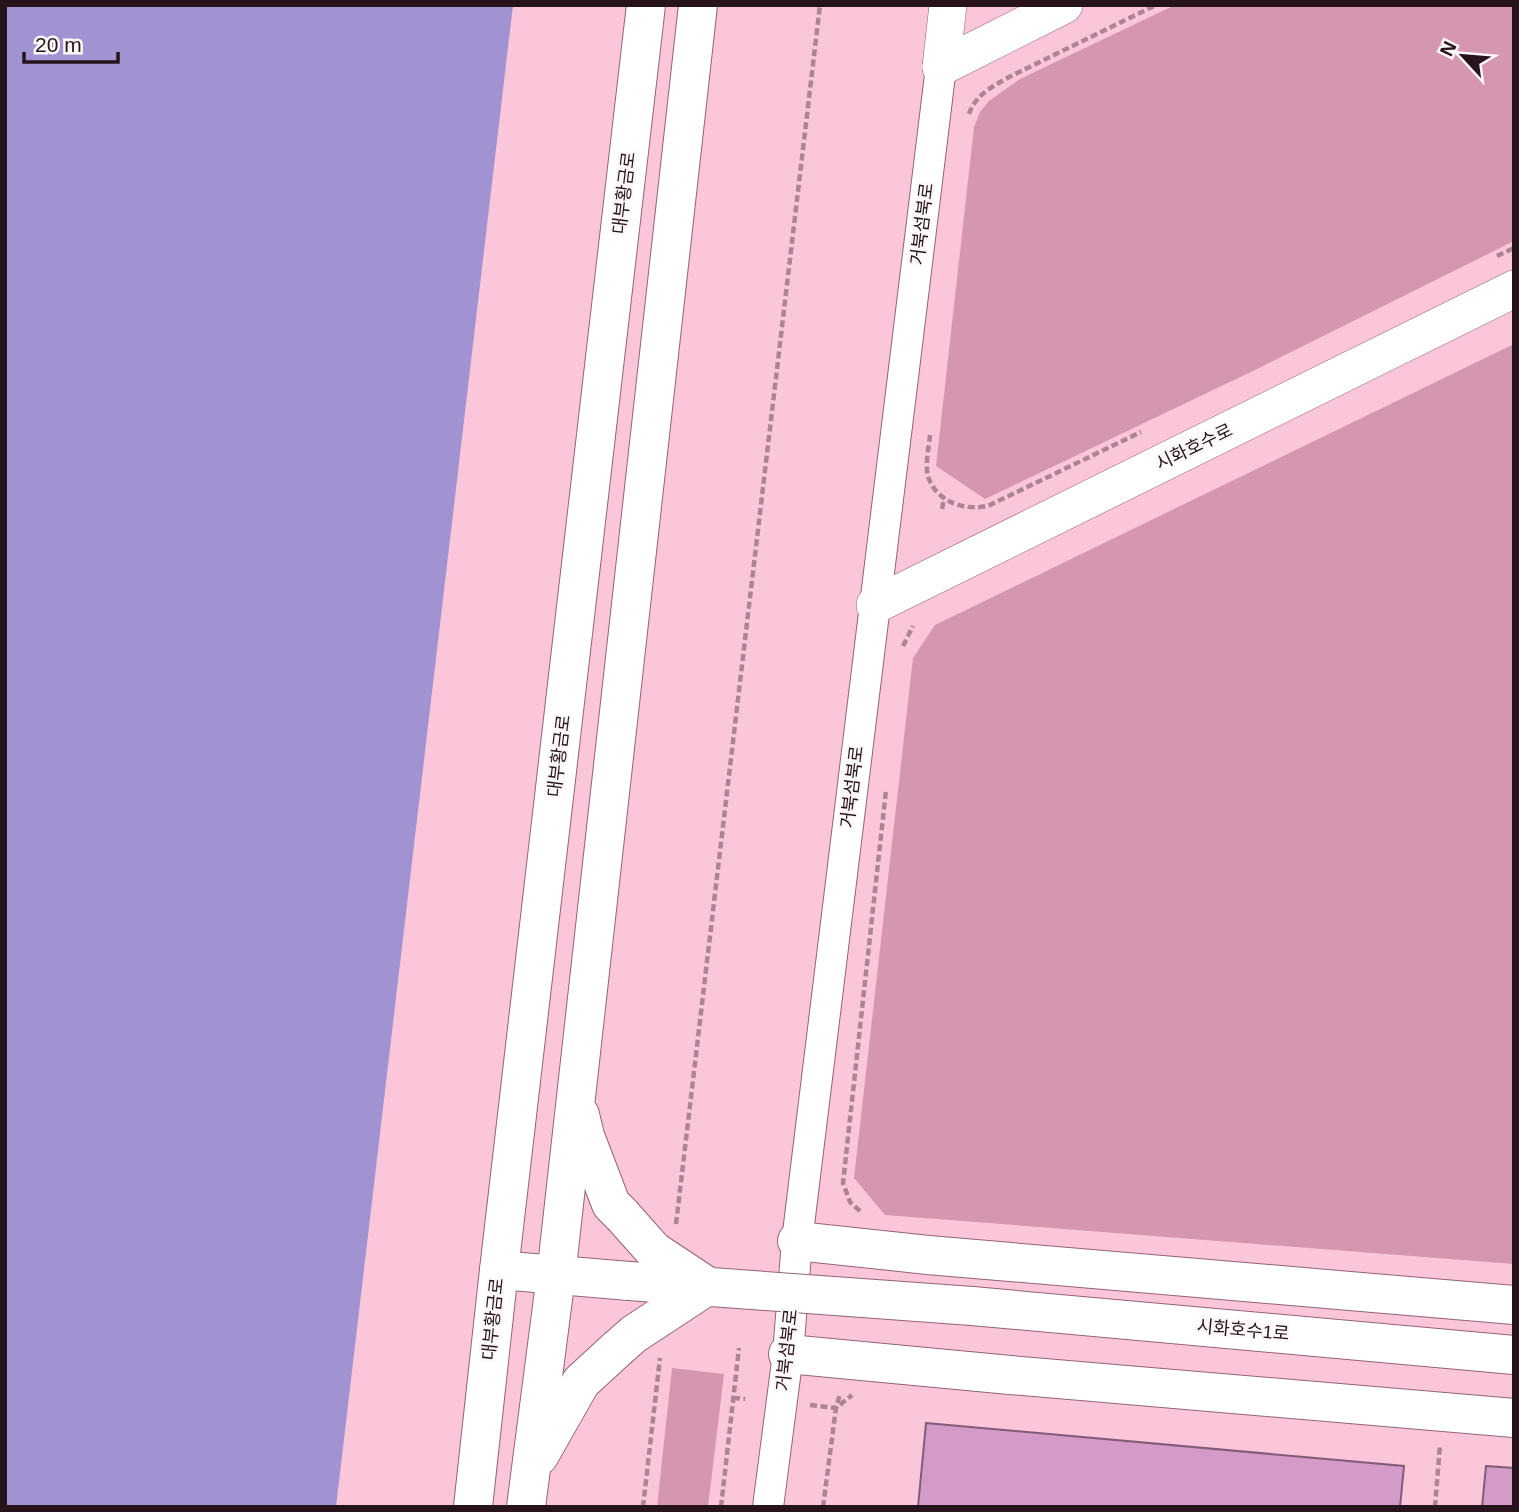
<svg xmlns="http://www.w3.org/2000/svg" width="1519" height="1512" font-family="Helvetica,'Noto Sans KR',sans-serif">
	<rect width="100%" height="100%" fill="#fcc6da"/>
	<g fill="#d497af">
		<polygon points="1175,5 1514,5 1514,241 1257,369 985,499 936,466 974,127 980,112 989,101 1020,79"/>
		<polygon points="1514,344 1514,1264 885,1215 854,1178 913,658 935,625"/>
		<polygon points="672,1368 724,1374 708,1507 657,1507"/>
	</g>
	<polygon fill="#a193d2" points="5,5 513,5 336,1507 5,1507"/>
	<g fill="#d49ac8" stroke="#815b79" stroke-width="2">
		<polygon points="926,1423 1404,1466 1400,1507 918,1507"/>
		<polygon points="1486,1466 1514,1468 1514,1507 1482,1507"/>
	</g>
	<g fill="none" stroke-linecap="round" stroke-linejoin="round">
		<defs>
			<polyline id="minor" points="768,1507 788,1354 797,1241 941,67"/>
			<g id="tertiary">
				<polyline points="941,67 1064,5"/>
				<polyline points="941,67 948,5"/>
				<polyline points="875,605 1514,289"/>
			</g>
			<g id="secondary">
				<polyline points="580,1115 585,1136 611,1204 622,1215"/>
				<polyline points="797,1241 928,1255 1514,1305"/>
				<polyline points="499,1270 629,1281"/>
				<polyline points="972,1306 1514,1355"/>
				<polyline points="788,1354 1010,1375 1514,1418"/>
				<polyline points="539,1456 581,1382 618,1348"/>
				<polyline points="473,1507 499,1270 646,5"/>
				<polyline points="526,1507 556,1276 698,5"/>
			</g>
		</defs>
		<use href="#minor" stroke="#936376" stroke-width="32"/>
		<use href="#tertiary" stroke="#936376" stroke-width="38"/>
		<use href="#secondary" stroke="#936376" stroke-width="40"/>
		<g stroke="#ad8493" stroke-width="4.5" stroke-dasharray="7 3.5" stroke-linecap="butt">
			<path d="M 969,114 C 976,94 992,87 1009,77 L 1156,5"/>
			<polyline points="1497,256 1514,248"/>
			<path d="M 930,435 C 929,448 924,467 929,479 C 938,503 968,512 990,505 L 1141,432"/>
			<polyline points="942,509 944,498"/>
			<polyline points="903,646 913,626"/>
			<polyline points="860,1211 850,1202 843,1183 886,790"/>
			<polyline points="676,1224 820,5"/>
			<polyline points="733,1398 745,1399"/>
			<polyline points="810,1405 836,1408 840,1394"/>
			<polyline points="643,1507 660,1358"/>
			<polyline points="721,1507 739,1348"/>
			<polyline points="823,1507 836,1408 852,1395"/>
			<polyline points="1435,1507 1440,1445"/>
		</g>
		<use href="#minor" stroke="#fff" stroke-width="30"/>
		<use href="#tertiary" stroke="#fff" stroke-width="37"/>
		<use href="#secondary" stroke="#fff" stroke-width="38"/>
		<defs>
			<g id="secondary-bridge">
				<polyline points="629,1281 972,1306"/>
				<polyline points="618,1348 634,1334 707,1286 654,1251 622,1215"/>
			</g>
		</defs>
		<use href="#secondary-bridge" stroke="#936376" stroke-width="40" stroke-linecap="butt"/>
		<use href="#secondary-bridge" stroke="#fff" stroke-width="38"/>
	</g>
	<g text-anchor="middle" stroke-width="5" stroke-linejoin="round" paint-order="stroke">
		<g font-size="18" fill="#26131b" stroke="#fcf7f8">
			<text transform="translate(624 193) rotate(-83)" y="6">대부황금로</text>
			<text transform="translate(922 224) rotate(-83)" y="6">거북섬북로</text>
			<text transform="translate(1194 447) rotate(-26)" y="6">시화호수로</text>
			<text transform="translate(559 756) rotate(-83)" y="6">대부황금로</text>
			<text transform="translate(852 787) rotate(-83)" y="6">거북섬북로</text>
			<text transform="translate(493 1319) rotate(-84)" y="6">대부황금로</text>
			<text transform="translate(1243 1330) rotate(5)" y="6">시화호수1로</text>
			<text transform="translate(787 1350) rotate(-84)" y="6">거북섬북로</text>
		</g>
	</g>
	<rect width="1519" height="1512" fill="none" stroke="#26131b" stroke-width="14"/>
	<g transform="translate(1463 56) rotate(296)" stroke="#fcf7f8" stroke-width="5" paint-order="stroke">
	<path d="M0-5L12 26L0 18L-12 26Z" fill="#26131b"/>
	<text y="-10" font-size="19" font-weight="bold" text-anchor="middle" fill="#26131b">N</text>
	</g>
	<path d="M24 52v10h94v-10" fill="none" stroke="#26131b" stroke-width="3.5"/>
	<text x="35" y="52" font-size="21" fill="#26131b" stroke="#fcf7f8" stroke-width="5" paint-order="stroke">20 m</text>
</svg>
